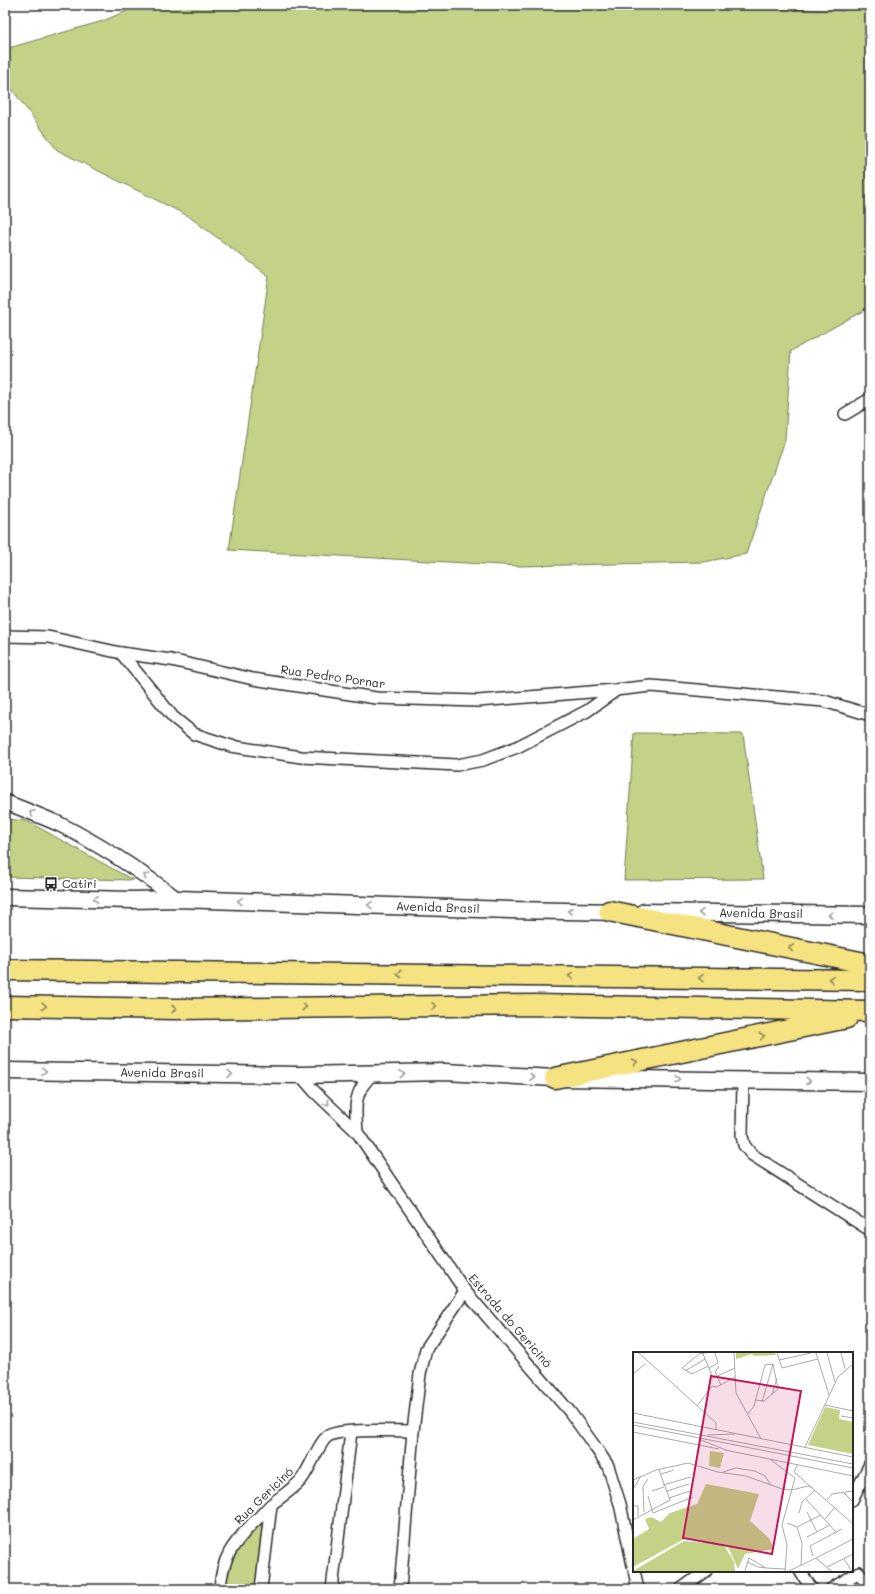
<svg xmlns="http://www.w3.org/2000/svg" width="875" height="1594" font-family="Mali,sans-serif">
	<rect width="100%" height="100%" fill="#fff"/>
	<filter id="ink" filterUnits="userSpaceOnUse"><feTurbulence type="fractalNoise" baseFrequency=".025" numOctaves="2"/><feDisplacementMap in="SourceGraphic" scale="8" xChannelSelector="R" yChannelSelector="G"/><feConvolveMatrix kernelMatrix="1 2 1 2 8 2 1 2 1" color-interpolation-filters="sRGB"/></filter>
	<g filter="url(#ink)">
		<g fill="#c3d286" stroke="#777e58">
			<polygon points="140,5 672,5 844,11 852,5 870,5 870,307 791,351 785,440 746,554 704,562 520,566 229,550 269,276 188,216 57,150 5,80 5,49 103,21"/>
			<polygon points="634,733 743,734 763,879 624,880"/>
			<polygon points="5,819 27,821 133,880 5,877"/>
			<polygon points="271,1505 261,1589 220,1589 230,1549"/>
		</g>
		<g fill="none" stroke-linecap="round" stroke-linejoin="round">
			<defs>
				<g id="minor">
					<polyline points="845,414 870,399"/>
					<polyline points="5,636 48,637 121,653 171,660 253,679 376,698 478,701 615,690 651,686 824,701 870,715"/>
					<polyline points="121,653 173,717 194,734 231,746 301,757 457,765 483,760 517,747 587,711 615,691"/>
					<polyline points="300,1075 314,1091 357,1132 465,1291 570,1412 596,1448 608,1466 620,1504 638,1589"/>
					<polyline points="743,1080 742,1136 744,1145 751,1154 870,1230"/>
					<path d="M 357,1132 C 355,1108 353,1091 373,1074"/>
					<polyline points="852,1500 870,1464"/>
					<polyline points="800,1571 812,1589"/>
					<path d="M 220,1589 C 222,1558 232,1545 253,1523 C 260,1517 266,1509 273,1503 C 282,1496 293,1489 301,1480 C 310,1469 319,1442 328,1436 C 341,1428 396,1431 413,1431"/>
					<polyline points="261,1589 271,1505"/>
					<polyline points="332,1589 351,1432"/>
					<polyline points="400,1589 413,1431 420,1374 426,1349 465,1291"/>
					<polyline points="681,1589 706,1571"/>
					<polyline points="831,1589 859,1572 869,1589"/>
				</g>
				<path id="tertiary" d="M 5,802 C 23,809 41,816 59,824 C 101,845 140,871 177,899"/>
				<g id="secondary">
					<path id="s1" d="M 5,897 L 132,900 L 177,899 L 510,910 L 621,912"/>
					<path id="s2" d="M 644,912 L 870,915"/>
					<path id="s3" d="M 5,1071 L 300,1075 L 445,1072 L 555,1078 L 870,1082"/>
				</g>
				<g id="motorway">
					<polyline points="609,911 870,964"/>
					<polyline points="5,970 870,980"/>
					<polyline points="5,1006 175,1009 535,1005 870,1011"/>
					<polyline points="555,1078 847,1018"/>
				</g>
			</defs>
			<use href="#minor" stroke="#2b2b2b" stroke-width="14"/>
			<use href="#tertiary" stroke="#2b2b2b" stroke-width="17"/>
			<use href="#secondary" stroke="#2b2b2b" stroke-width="19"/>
			<use href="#motorway" stroke="#2b2b2b" stroke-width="23"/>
			<use href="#minor" stroke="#fff" stroke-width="11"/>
			<use href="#tertiary" stroke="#fff" stroke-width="14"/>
			<use href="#secondary" stroke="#fff" stroke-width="16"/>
			<use href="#motorway" stroke="#f5e382" stroke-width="20"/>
		</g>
		<defs><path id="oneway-chevron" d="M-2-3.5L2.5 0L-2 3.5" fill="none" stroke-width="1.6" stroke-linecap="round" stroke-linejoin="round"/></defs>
		<g stroke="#a0a0a0">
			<use href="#oneway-chevron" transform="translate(32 813) rotate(-157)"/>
			<use href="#oneway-chevron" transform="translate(146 876) rotate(-145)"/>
			<use href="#oneway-chevron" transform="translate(96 899) rotate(-179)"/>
			<use href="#oneway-chevron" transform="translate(240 901) rotate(-178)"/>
			<use href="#oneway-chevron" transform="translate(370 905) rotate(-178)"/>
			<use href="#oneway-chevron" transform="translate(570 911) rotate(-179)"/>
			<use href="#oneway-chevron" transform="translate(701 913) rotate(-179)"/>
			<use href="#oneway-chevron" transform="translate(831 915) rotate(-179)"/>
			<use href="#oneway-chevron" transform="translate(44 1071) rotate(1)"/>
			<use href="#oneway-chevron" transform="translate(230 1074) rotate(1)"/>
			<use href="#oneway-chevron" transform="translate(402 1074) rotate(-2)"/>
			<use href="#oneway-chevron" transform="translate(532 1077) rotate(3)"/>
			<use href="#oneway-chevron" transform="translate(678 1079) rotate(1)"/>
			<use href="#oneway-chevron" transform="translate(808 1081) rotate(1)"/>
			<use href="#oneway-chevron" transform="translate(327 1103) rotate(42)"/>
		</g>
		<g stroke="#908756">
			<use href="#oneway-chevron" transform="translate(791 948) rotate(-169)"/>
			<use href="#oneway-chevron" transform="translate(399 974) rotate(-179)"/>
			<use href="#oneway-chevron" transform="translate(571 976) rotate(-179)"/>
			<use href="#oneway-chevron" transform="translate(701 978) rotate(-179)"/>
			<use href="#oneway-chevron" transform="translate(831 979) rotate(-179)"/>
			<use href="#oneway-chevron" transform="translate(44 1006) rotate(1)"/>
			<use href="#oneway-chevron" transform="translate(434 1006) rotate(-1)"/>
			<use href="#oneway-chevron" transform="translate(304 1007) rotate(-1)"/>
			<use href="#oneway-chevron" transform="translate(174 1009)"/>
			<use href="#oneway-chevron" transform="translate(762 1036) rotate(-12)"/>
			<use href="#oneway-chevron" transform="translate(635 1062) rotate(-12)"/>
		</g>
	</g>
	<defs>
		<symbol id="bus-bare" viewBox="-9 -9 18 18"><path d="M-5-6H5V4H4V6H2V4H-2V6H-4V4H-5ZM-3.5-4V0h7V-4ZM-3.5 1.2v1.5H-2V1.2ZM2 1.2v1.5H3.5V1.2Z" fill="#2b2b2b" stroke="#fff" stroke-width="2.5" paint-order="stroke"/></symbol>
	</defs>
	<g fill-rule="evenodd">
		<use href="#bus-bare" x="41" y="874" width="20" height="20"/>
	</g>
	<g text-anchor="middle" stroke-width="3.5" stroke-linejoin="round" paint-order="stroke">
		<g font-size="12" fill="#2b2b2b" stroke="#fff">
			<text transform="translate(333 677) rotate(8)" y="4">Rua Pedro Pornar</text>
			<text dy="4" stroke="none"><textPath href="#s1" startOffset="433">Avenida Brasil</textPath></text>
			<text dy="4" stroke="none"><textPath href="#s2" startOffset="117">Avenida Brasil</textPath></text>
			<text dy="4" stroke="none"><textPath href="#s3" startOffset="157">Avenida Brasil</textPath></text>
			<text transform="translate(510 1321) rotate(49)" y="4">Estrada do Gericinó</text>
			<text transform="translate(264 1496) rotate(-44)" y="4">Rua Gericinó</text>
		</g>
		<g font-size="12" fill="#2b2b2b" stroke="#fff" text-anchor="start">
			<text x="62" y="888">Catiri</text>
		</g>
	</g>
	<g transform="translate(633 1352)">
		<rect width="220" height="220" fill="#fff"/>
		<path d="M 103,1 L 142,1 L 143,3 L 121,4 L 119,2 L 103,7 ZM 192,55 L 207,58 L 206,67 L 220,70 L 220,102 L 175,93 ZM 77,99 L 91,101 L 87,116 L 76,114 ZM 73,132 L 126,142 L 117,169 L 136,186 L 141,197 L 112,202 L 105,217 L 95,195 L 88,193 L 92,195 L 101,210 L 102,219 L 0,219 L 51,189 L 74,191 L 53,186 L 0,215 L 0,187 L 16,177 L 12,167 L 18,165 L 28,170 L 37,161 L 64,152 Z" fill="#c3d286"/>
		<path fill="none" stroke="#aaa" stroke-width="1" d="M 6,1 L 83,71 L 83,77M 72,1 L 66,2 L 49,16 L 59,22 L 75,14M 101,1 L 103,41 L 128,87M 144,1 L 149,16 L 185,7M 183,1 L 196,43M 194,1 L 202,30M 208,1 L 212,17M 70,2 L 80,26 L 102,16M 146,8 L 178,1M 86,14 L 82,20 L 88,33M 76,16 L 85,11 L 82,1M 52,19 L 72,7M 0,22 L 12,12M 139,43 L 144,26M 129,50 L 140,12M 192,53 L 220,59M 64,54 L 79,34 L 84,35 L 102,25M 0,61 L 220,105M 115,62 L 121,54 L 132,13 L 140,12 L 145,37 L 131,49 L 122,48M 208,64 L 220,66M 0,70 L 220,112M 0,73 L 220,116M 0,80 L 86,97M 74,83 L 102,82M 68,88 L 93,98M 172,95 L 205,25 L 220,12M 92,98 L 220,124M 138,108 L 162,126 L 149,173 L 154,193 L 152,219M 164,113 L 161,120 L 220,172M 90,120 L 103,116 L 122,119 L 132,124 L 138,133M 28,122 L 41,118M 0,128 L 23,118 L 55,111 L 85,120 L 113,124 L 149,137 L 159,138 L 175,134 L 180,136M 30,133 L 58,125M 0,137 L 8,124M 19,139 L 31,135M 34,139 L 56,132M 211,141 L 220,150M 15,144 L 20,161 L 60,145M 36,146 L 57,139M 173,147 L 203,180M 194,148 L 199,142 L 220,139M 0,154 L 5,154 L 5,164M 11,160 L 10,134 L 15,127M 174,160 L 184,180M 166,161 L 169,150 L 182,138M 192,167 L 202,155M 0,168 L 37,148 L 26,118M 154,171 L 164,175 L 169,191 L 168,213M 164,175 L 188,163M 174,185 L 197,173M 180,204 L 177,194 L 209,177M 183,206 L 220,187M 211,207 L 219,219M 114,210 L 125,215 L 133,216M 194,215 L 220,202M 112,219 L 116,206 L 133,216 L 152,217M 156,219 L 183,206 L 198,219"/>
		<path fill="#c2185b" fill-opacity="0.15" stroke="#c2185b" stroke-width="2" d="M 78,24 L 168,39 L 139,202 L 50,186 Z"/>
		<rect width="220" height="220" fill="none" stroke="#2b2b2b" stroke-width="2"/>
	</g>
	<rect width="875" height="1594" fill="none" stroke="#fff" stroke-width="20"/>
	<rect x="10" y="10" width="855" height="1574" fill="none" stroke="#2b2b2b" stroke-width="1.5" filter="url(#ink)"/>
</svg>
